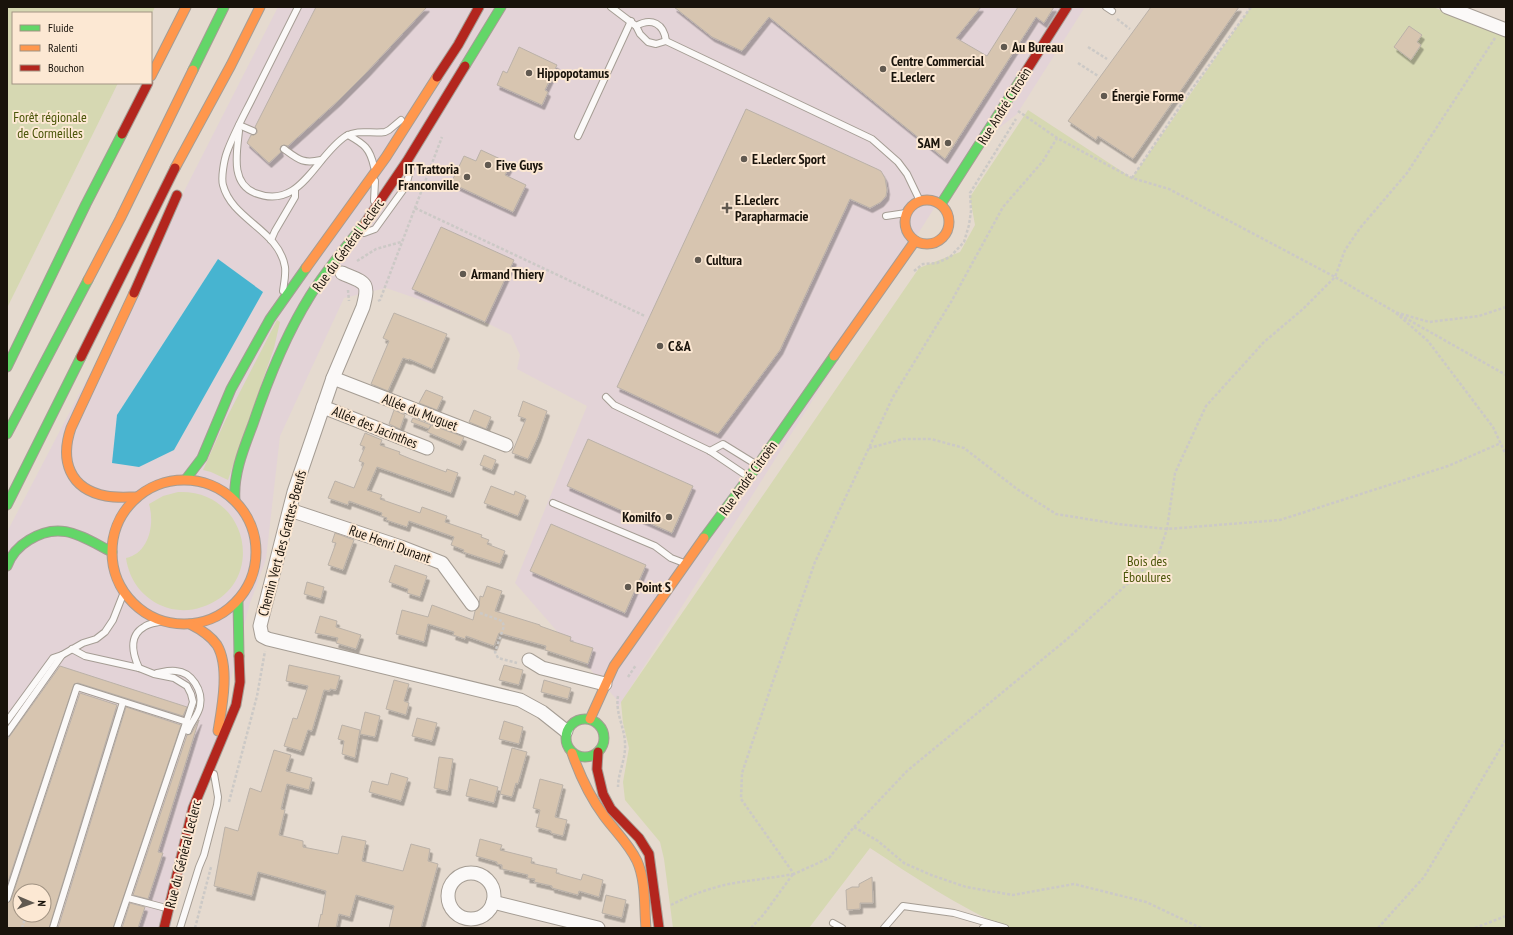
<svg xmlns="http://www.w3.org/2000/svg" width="1513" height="935" font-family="'PT Sans Narrow',sans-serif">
	<defs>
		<filter id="shadow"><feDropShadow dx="2.5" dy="4.5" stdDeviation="0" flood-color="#0004"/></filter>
	</defs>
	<rect width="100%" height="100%" fill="#e5dacf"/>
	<path fill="#e3d3d7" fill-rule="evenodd" d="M 278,7 L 1085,7 L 1017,114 L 971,150 L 617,709 L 617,700 L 515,583 L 587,406 L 517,369 L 520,355 L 511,335 L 485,322 L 386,288 L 344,298 L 280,436 L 266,559 L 249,606 L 170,928 L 7,928 L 7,532 L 146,266 ZM 20,891 L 44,891 L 44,915 L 20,915 Z"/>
	<g fill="#d6d8b2">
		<polygon points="7,7 155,7 151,15 151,13 13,13 13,83 118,83 7,308"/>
		<path d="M 1251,7 L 1433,7 L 1506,36 L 1506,928 L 1006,928 C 958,906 914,877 870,848 L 809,928 L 673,928 L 664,859 L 660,842 L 625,800 L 623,782 L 629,748 L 623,723 L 621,702 L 919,268 L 960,252 L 975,225 L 970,197 L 1028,110 L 1132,178 Z"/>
		<polygon points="277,320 280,322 274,348 228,480 211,472 203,470 225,421"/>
		<path d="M 178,492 C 250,489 268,586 202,607 C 188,612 173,611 160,605 C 141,596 129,579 126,558 C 149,553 155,524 149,504 L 163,496 Z"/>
	</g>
	<polygon fill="#47b4d0" points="218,259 263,292 174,450 139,467 112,463 117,415"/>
	<g fill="#d7c5b0" stroke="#bab1a8" fill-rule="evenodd" filter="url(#shadow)">
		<polygon points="316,7 427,7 366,73 339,100 288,146 284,145 281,146 280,149 281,152 269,163 247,143 251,135 254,135 257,133 257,130 255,127"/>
		<polygon points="674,7 981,7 956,38 987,56 1018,7 1054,7 1044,23 1036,17 945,159 769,17 742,51 712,37"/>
		<polygon points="1151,7 1239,7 1133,159 1098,136 1096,140 1068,121"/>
		<polygon points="1409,26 1422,35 1417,42 1421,45 1411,60 1394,47"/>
		<polygon points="519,47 557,65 545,90 548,92 542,105 497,85 503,71 507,73"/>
		<polygon points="746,109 877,169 881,171 885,178 887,190 886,196 881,202 870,208 850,199 780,350 718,434 617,387"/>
		<polygon points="481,150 511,164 505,175 526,185 513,212 451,183 464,156 476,161"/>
		<polygon points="441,227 514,260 485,322 412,289"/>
		<polygon points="394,313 447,334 432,369 409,359 409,360 403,358 388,391 371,384 389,341 383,338"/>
		<polygon points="426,390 443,397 437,410 419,403"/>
		<polygon points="523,401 547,411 538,437 528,459 512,453 526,419 518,416"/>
		<polygon points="394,410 405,415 400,429 389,424"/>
		<polygon points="474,410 491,417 486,429 469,422"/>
		<polygon points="413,418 431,425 429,429 431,425 464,437 460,446 427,432 429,429 411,422"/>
		<polygon points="365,433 382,440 380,445 400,452 399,454 411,459 446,472 447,469 458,473 451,493 377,467 367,490 382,495 380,499 420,513 422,507 447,516 445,522 482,535 481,537 489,540 487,544 505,551 500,564 463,552 464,550 451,545 454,537 409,521 407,527 386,520 387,518 381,516 382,513 349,501 348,505 328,498 335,481 354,488 364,463 359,461 365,447 360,445"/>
		<polygon points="588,439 693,486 672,533 567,486"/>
		<polygon points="484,455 496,460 492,470 480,465"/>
		<polygon points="491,486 514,495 515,491 526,496 518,516 484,503"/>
		<polygon points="551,524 646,565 625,613 530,571"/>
		<polygon points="335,533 354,540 343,570 328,565 336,543 332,542"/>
		<polygon points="395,565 427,576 420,597 407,593 408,589 389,582"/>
		<polygon points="307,582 324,587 321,599 304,594"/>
		<polygon points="487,586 502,591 495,611 540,625 540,626 571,637 570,641 593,648 588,664 545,650 546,646 499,633 494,646 466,636 465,639 453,635 454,632 428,624 424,642 396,634 402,610 428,617 432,605 473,620 475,611 479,607 480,596 483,597"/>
		<polygon points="320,616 337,621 336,627 361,635 356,649 336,643 338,638 315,633"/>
		<polygon points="289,665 340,676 336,690 330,689 330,691 324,690 312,731 308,730 301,751 284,746 293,718 297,719 308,686 286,681"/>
		<polygon points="504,665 523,670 519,685 499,680"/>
		<polygon points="60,666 187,707 183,716 78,683 74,684 7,885 7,740"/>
		<polygon points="394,680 409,684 404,701 409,703 406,715 386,709"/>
		<polygon points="544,680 571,688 568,699 541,692"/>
		<path d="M 80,693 L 117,705 L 49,928 L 7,928 L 7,903 L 11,900 ZM 20,891 L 44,891 L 44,915 L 20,915 Z"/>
		<polygon points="126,707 181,725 113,928 58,928"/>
		<polygon points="365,712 380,716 375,737 360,734"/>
		<polygon points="417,718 437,723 432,741 412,736"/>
		<polygon points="199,720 158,852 163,853 148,899 133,895 187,735 191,734"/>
		<polygon points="504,721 523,727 519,744 499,739"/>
		<polygon points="342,725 360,730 355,758 342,754 344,741 338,739"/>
		<polygon points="512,748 527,752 518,784 516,783 512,797 500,794"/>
		<polygon points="274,750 291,755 286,771 312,778 309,790 287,784 281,809 285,810 279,835 303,841 303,847 338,854 342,836 366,841 362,861 403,871 411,844 430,849 428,861 438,864 421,928 389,928 394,906 356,895 350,917 339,914 336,928 318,928 321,914 322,915 326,891 258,872 252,896 214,886 225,827 238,831 250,788 261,792"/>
		<polygon points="439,757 453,759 448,791 434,788"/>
		<polygon points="391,773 408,778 401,801 369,792 372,781 388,785"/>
		<polygon points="470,779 498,787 494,803 466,796"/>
		<polygon points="540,779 563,785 555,817 567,820 563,836 551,833 551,831 536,827 540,810 533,808"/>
		<polygon points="480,839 502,845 500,850 532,858 531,863 557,869 556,873 581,880 583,874 603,880 599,897 579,891 578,895 552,888 552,886 534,882 535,879 527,878 528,875 502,869 502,865 497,864 497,862 476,856"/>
		<polygon points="872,877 873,903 860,903 860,909 847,910 846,890 852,887 859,887 859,884"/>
		<polygon points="606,895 626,900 622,918 602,913"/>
		<polygon points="130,903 145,907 138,928 122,928"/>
	</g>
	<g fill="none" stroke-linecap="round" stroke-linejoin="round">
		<defs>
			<g id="lane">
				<polyline points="611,7 636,26 640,34 648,42 656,44 666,41 872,139 898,162 907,174 920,201"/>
				<polyline points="1106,7 1112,11"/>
				<path d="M 636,26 C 652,17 664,24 666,41"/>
				<polyline points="239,125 253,131"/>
				<path d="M 239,131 C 237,152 230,183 255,193 C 301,211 315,156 346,136 C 358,129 372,134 385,132 L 389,130 L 401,120"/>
				<path d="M 348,135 C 364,144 370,148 374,167"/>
				<polyline points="578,136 631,21"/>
				<path d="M 284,149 C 299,160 303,164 321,160"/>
				<polyline points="374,201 375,181"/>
				<polyline points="886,216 906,213"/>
				<polyline points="364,233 375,229 406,186 411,167"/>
				<polyline points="271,240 275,231 295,197 295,190"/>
				<path d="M 283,291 C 284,283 286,275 285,267 C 279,230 232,220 223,185 C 221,178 224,160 227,152 C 234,133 244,115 253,97 C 268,67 283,37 298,7"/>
				<polyline points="606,397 614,405 710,451 747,476"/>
				<polyline points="710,451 723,444 757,465"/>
				<polyline points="553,503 655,546 671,558 684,563"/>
				<polyline points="72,649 85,656 139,668 154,674 174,678 187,686 191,694 193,702 117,928"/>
				<path d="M 139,668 C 133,655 128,636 144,627 C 149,623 156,623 163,621"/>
				<path d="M 157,673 C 163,672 169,670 176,671 C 192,672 203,691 200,706 C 198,716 191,722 188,731"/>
				<polyline points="7,721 53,658 62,655"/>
				<polyline points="7,733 62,655 83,643 96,639 105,632 113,620 124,592"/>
				<polyline points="128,898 166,908"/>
				<polyline points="7,899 77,687 187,722"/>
				<polyline points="833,923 842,928"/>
				<polyline points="53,928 123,702"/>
				<polyline points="180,928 199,867 204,855 217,805 218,797 214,774"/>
				<polyline points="884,928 903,906 954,913 1005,928"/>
				<polyline points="983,928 994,925"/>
			</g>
			<g id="street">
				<polyline points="1447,7 1506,30"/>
				<path d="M 342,273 C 365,283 370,281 363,307 L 333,378 L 294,492 L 260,626 L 262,636 L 268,639 L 520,700 L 542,712 L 566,731"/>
				<polyline points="333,378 506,445"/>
				<polyline points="323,407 427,448"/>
				<polyline points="290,510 401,547 442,563 472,604"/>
				<polyline points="529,660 542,668 605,684"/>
				<circle cx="471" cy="896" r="23"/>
				<polyline points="493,902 598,928"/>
			</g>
			<g id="fast">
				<polyline points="465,66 501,7"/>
				<polyline points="193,70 224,7"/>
				<polyline points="941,204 1023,76"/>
				<polyline points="7,367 86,204 122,134"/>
				<polyline points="7,434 88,280"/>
				<polyline points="186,479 202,458 231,389 270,319 306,268"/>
				<path d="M 235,500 C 233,474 244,448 253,424 C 268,379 285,336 310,296 C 326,270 346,247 365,223"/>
				<polyline points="7,505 81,357"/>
				<polyline points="704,538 758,465 834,356"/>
				<path d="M 7,566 C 11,555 19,546 29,540 C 61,520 82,537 112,552"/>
				<polyline points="238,601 239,656"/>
				<circle cx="585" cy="738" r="19"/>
			</g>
			<g id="slow">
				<polyline points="151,76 186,7"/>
				<polyline points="175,168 231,65 260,7"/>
				<circle cx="927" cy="222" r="22"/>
				<polyline points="306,268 386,157 437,77"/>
				<polyline points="88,280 120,219 193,70"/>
				<path d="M 134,293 L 71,428 C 60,460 69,489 106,496 C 116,498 127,497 137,497"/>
				<polyline points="834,356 915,241"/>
				<circle cx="184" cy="552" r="72"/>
				<path d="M 190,624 C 200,629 210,635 217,645 C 230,667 222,707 218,731"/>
				<polyline points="590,719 614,666 704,538"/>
				<path d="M 572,753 C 580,776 590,797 604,816 C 615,831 629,844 637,861 C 646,881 644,906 646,928"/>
			</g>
			<g id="jam">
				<polyline points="1023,76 1067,7"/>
				<polyline points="437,77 458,45 479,7"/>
				<polyline points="122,134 148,83"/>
				<polyline points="365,223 407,161 465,66"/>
				<polyline points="134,293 177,195"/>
				<polyline points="81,357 175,168"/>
				<polyline points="598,752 597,769 603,794 611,809 639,838 649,854 659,928"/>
				<polyline points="164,928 193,808 236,705 240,682 239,656"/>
			</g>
		</defs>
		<use href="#lane" stroke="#a59d94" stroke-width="8"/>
		<use href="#street" stroke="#a59d94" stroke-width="15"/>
		<use href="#fast" stroke="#a59d94" stroke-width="11"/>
		<use href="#slow" stroke="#a59d94" stroke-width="11"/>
		<use href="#jam" stroke="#a59d94" stroke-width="11"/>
		<g stroke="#ccc9c6" stroke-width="2.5" stroke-dasharray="3 2" stroke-linecap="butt">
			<polyline points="1117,19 1130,29"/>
			<polyline points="1088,47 1107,59"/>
			<polyline points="1078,63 1098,76"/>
			<polyline points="1018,111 1057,138"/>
			<polyline points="1132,178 1187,96 1251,7"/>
			<polyline points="415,208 645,316"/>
			<polyline points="357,261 376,249 401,242"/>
			<polyline points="914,271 923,264 937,263 950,257 964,242 969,225 971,211 970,193 1016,119"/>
			<polyline points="348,290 349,301"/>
			<polyline points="378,301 380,300 442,137"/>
			<polyline points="1396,313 1428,341 1493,427 1506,455"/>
			<polyline points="1400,315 1506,375"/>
			<polyline points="869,448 903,439 931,439 964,448 1017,489 1056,514 1118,524 1167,529 1280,520 1448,466 1501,443"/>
			<polyline points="480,613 502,621 504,626 495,652 498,658 517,663"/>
			<polyline points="628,677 636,665"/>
			<path d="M 618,696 C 615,713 625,728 625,744 C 626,759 618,773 618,787"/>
			<polyline points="229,802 257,696 265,651"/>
			<polyline points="854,827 907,771 1066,640 1158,556 1167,529 1175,473 1206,406 1264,342 1303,309 1335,277 1395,312 1429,322 1479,316 1506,307"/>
			<path d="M 671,905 C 688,896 710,888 729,884 C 751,880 772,878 794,874"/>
			<polyline points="22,928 26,916"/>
			<polyline points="195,928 211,867"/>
			<polyline points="751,928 764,914 793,874"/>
			<polyline points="1201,928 1146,902 1074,884 1013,895 966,887 931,875 904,863 878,841 854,827 829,858 794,874 741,799 742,773 772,684 815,562 893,397 951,302 1003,207 1043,161 1057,138 1132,178 1169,189 1335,277 1345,250 1360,228 1407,173 1495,38"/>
			<polyline points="1378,928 1424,877 1506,739"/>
			<polyline points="1475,928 1506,916"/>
		</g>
		<use href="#lane" stroke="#fbf9f8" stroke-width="6"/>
		<use href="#street" stroke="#fbf9f8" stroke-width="13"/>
		<use href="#fast" stroke="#63d668" stroke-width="9"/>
		<use href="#slow" stroke="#ff974d" stroke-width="9"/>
		<use href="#jam" stroke="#b3261e" stroke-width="9"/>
	</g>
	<g fill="#605950" stroke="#fce8d3" stroke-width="1.5">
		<circle cx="1004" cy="47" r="4"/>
		<circle cx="883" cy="69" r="4"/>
		<circle cx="529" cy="73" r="4"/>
		<circle cx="1104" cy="96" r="4"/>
		<circle cx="948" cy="143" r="4"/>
		<circle cx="744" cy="159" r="4"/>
		<circle cx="488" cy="165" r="4"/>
		<circle cx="467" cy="177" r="4"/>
		<path d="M725 202h4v4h4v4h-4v4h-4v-4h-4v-4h4z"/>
		<circle cx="698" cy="260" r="4"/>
		<circle cx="463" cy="274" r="4"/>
		<circle cx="660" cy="346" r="4"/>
		<circle cx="669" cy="517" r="4"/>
		<circle cx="628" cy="587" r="4"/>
	</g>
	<g text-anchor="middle" stroke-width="4" stroke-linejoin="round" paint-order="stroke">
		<g font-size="14" font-weight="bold" fill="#19130b" stroke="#fce8d3" text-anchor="start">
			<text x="1012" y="52">Au Bureau</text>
			<text x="891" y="66">Centre Commercial<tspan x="891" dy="16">E.Leclerc</tspan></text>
			<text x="537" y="78">Hippopotamus</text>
			<text x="1112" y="101">Énergie Forme</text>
			<text x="940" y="148" text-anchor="end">SAM</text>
			<text x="752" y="164">E.Leclerc Sport</text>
			<text x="496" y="170">Five Guys</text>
			<text x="459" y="174" text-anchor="end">IT Trattoria<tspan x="459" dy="16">Franconville</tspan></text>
			<text x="735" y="205">E.Leclerc<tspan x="735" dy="16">Parapharmacie</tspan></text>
			<text x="706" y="265">Cultura</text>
			<text x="471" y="279">Armand Thiery</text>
			<text x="668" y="351">C&amp;A</text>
			<text x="661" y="522" text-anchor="end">Komilfo</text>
			<text x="636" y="592">Point S</text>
		</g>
		<g font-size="14" fill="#19130b" stroke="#fce8d3">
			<text transform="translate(1004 106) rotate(-58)" y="5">Rue André Citroën</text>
			<text transform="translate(348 245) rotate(-54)" y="5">Rue du Général Leclerc</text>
			<text transform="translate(420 412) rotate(21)" y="5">Allée du Muguet</text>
			<text transform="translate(375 427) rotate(22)" y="5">Allée des Jacinthes</text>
			<text transform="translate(748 478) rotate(-54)" y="5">Rue André Citroën</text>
			<text transform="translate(282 543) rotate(-75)" y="5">Chemin Vert des Grattes-Bœufs</text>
			<text transform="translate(390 544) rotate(20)" y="5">Rue Henri Dunant</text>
			<text transform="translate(183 854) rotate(-76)" y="5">Rue du Général Leclerc</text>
		</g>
		<g font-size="14" fill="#4c560a" stroke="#fce8d3">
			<text x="50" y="122">Forêt régionale<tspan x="50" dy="16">de Cormeilles</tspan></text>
			<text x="1147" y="566">Bois des<tspan x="1147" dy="16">Éboulures</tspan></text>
		</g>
	</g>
	<rect width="1513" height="935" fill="none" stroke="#19130b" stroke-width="16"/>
	<rect x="12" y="12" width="140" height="72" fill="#fce8d3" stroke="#a19383"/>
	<rect x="20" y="25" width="20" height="6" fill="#63d668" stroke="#a19383"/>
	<text x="48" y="32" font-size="12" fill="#19130b">Fluide</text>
	<rect x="20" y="45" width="20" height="6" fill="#ff974d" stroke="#a19383"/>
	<text x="48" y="52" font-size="12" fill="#19130b">Ralenti</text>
	<rect x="20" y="65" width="20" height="6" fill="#b3261e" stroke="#a19383"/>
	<text x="48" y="72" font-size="12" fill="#19130b">Bouchon</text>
	<g transform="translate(32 903) rotate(92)"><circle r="19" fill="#fce8d3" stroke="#a19383"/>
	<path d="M0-3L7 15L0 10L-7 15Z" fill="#605950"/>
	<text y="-6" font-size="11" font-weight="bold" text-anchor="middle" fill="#19130b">N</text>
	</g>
</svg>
